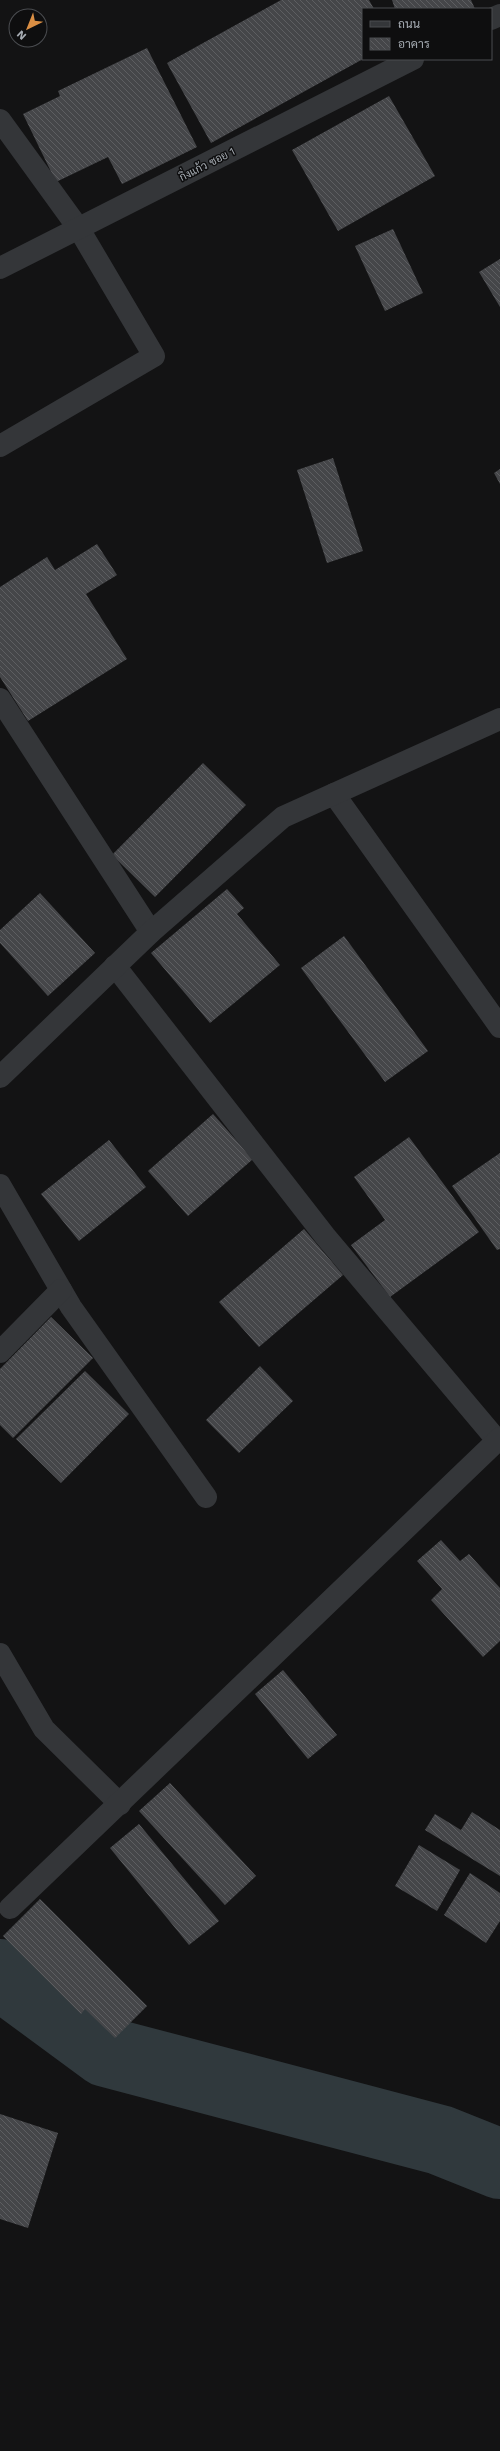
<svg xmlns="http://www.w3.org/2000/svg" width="500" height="2451" font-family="'Work Sans',Sarabun,sans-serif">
	<defs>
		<pattern id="building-back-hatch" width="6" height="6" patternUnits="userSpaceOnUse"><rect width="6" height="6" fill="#454649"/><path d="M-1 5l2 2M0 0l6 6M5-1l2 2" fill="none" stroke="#5d5e61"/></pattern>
	</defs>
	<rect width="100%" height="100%" fill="#131314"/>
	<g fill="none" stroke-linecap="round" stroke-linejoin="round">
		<polyline stroke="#30393d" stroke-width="70" points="0,1974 106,2052 440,2140 500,2164"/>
	</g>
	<g fill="url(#building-back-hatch)">
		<polygon points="281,0 369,0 374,9 363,9 363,59 211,143 167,63"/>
		<polygon points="392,0 471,0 475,9 395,9"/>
		<polygon points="147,48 197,147 122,184 108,157 56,182 23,114 60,96 58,91"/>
		<polygon points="389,96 435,176 338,231 292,150"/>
		<polygon points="393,229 423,293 385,311 355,246"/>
		<polygon points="500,259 500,307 479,272"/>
		<polygon points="333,458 363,551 327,563 297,470"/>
		<polygon points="500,469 500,484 494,473"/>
		<polygon points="97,544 117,575 86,594 127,659 28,721 0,677 0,587 47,557 55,570"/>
		<polygon points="203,763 246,805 155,897 112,855"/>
		<polygon points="227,889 244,908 237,914 280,965 210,1023 151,953"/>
		<polygon points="40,893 95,953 48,996 0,943 0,930"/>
		<polygon points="344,936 428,1051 385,1082 301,968"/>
		<polygon points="213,1114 253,1159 188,1216 148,1171"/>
		<polygon points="409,1137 479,1232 390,1297 351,1245 385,1220 354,1177"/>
		<polygon points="109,1140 146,1187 79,1241 41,1194"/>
		<polygon points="500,1153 500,1249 497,1250 452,1186"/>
		<polygon points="304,1229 343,1275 259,1347 219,1302"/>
		<polygon points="51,1317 93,1358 13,1438 0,1425 0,1369"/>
		<polygon points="260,1366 293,1401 239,1453 206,1420"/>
		<polygon points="85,1371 129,1414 61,1483 16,1439"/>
		<polygon points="441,1540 460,1561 469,1554 500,1588 500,1641 483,1657 431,1600 442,1589 417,1561"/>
		<polygon points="283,1670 337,1735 308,1759 255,1694"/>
		<polygon points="170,1783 256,1876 225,1905 139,1811"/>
		<polygon points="472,1812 500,1830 500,1876 425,1830 435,1814 461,1830"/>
		<polygon points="139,1824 219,1921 189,1945 110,1848"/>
		<polygon points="419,1845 460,1870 437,1911 395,1886"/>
		<polygon points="470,1873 500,1893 500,1921 486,1943 444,1915"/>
		<polygon points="40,1899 147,2006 115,2038 85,2009 81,2014 3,1936"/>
		<polygon points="0,2114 58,2133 28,2228 0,2219"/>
	</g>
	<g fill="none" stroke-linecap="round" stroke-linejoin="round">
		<g stroke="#343639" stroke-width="22">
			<polyline points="491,19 500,15"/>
			<polyline points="0,120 79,229 154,356 0,446"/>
			<polyline points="0,268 413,59"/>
			<polyline points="0,699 151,932"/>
			<polyline points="334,794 500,1027"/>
			<polyline points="115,966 325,1236 496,1439"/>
			<polyline points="0,1077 151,932 283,817 500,719"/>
			<polyline points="0,1185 71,1307 206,1497"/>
			<polyline points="0,1352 61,1290"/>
			<polyline points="0,1654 44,1729 120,1804"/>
			<polyline points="10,1908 500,1438"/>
		</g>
	</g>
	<g text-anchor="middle" stroke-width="3" stroke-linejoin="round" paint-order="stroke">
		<g font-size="11" fill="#a6acb3" stroke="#0e0e0f">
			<text transform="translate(207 164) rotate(-27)" y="4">กิ่งแก้ว ซอย 1</text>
		</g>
	</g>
	<rect x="362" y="8" width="130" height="52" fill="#0e0e0f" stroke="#4b4d51"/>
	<rect x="370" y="21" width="20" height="6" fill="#343639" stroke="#4b4d51"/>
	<text x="398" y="28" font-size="12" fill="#a6acb3">ถนน</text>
	<rect x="370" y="38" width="20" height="12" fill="url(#building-back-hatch)" stroke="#4b4d51"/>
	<text x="398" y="48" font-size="12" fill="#a6acb3">อาคาร</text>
	<g transform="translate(28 28) rotate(223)"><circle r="19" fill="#0e0e0f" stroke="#4b4d51"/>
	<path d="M0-3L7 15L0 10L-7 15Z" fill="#db8f44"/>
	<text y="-6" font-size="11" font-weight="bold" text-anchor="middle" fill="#a6acb3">N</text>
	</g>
</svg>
